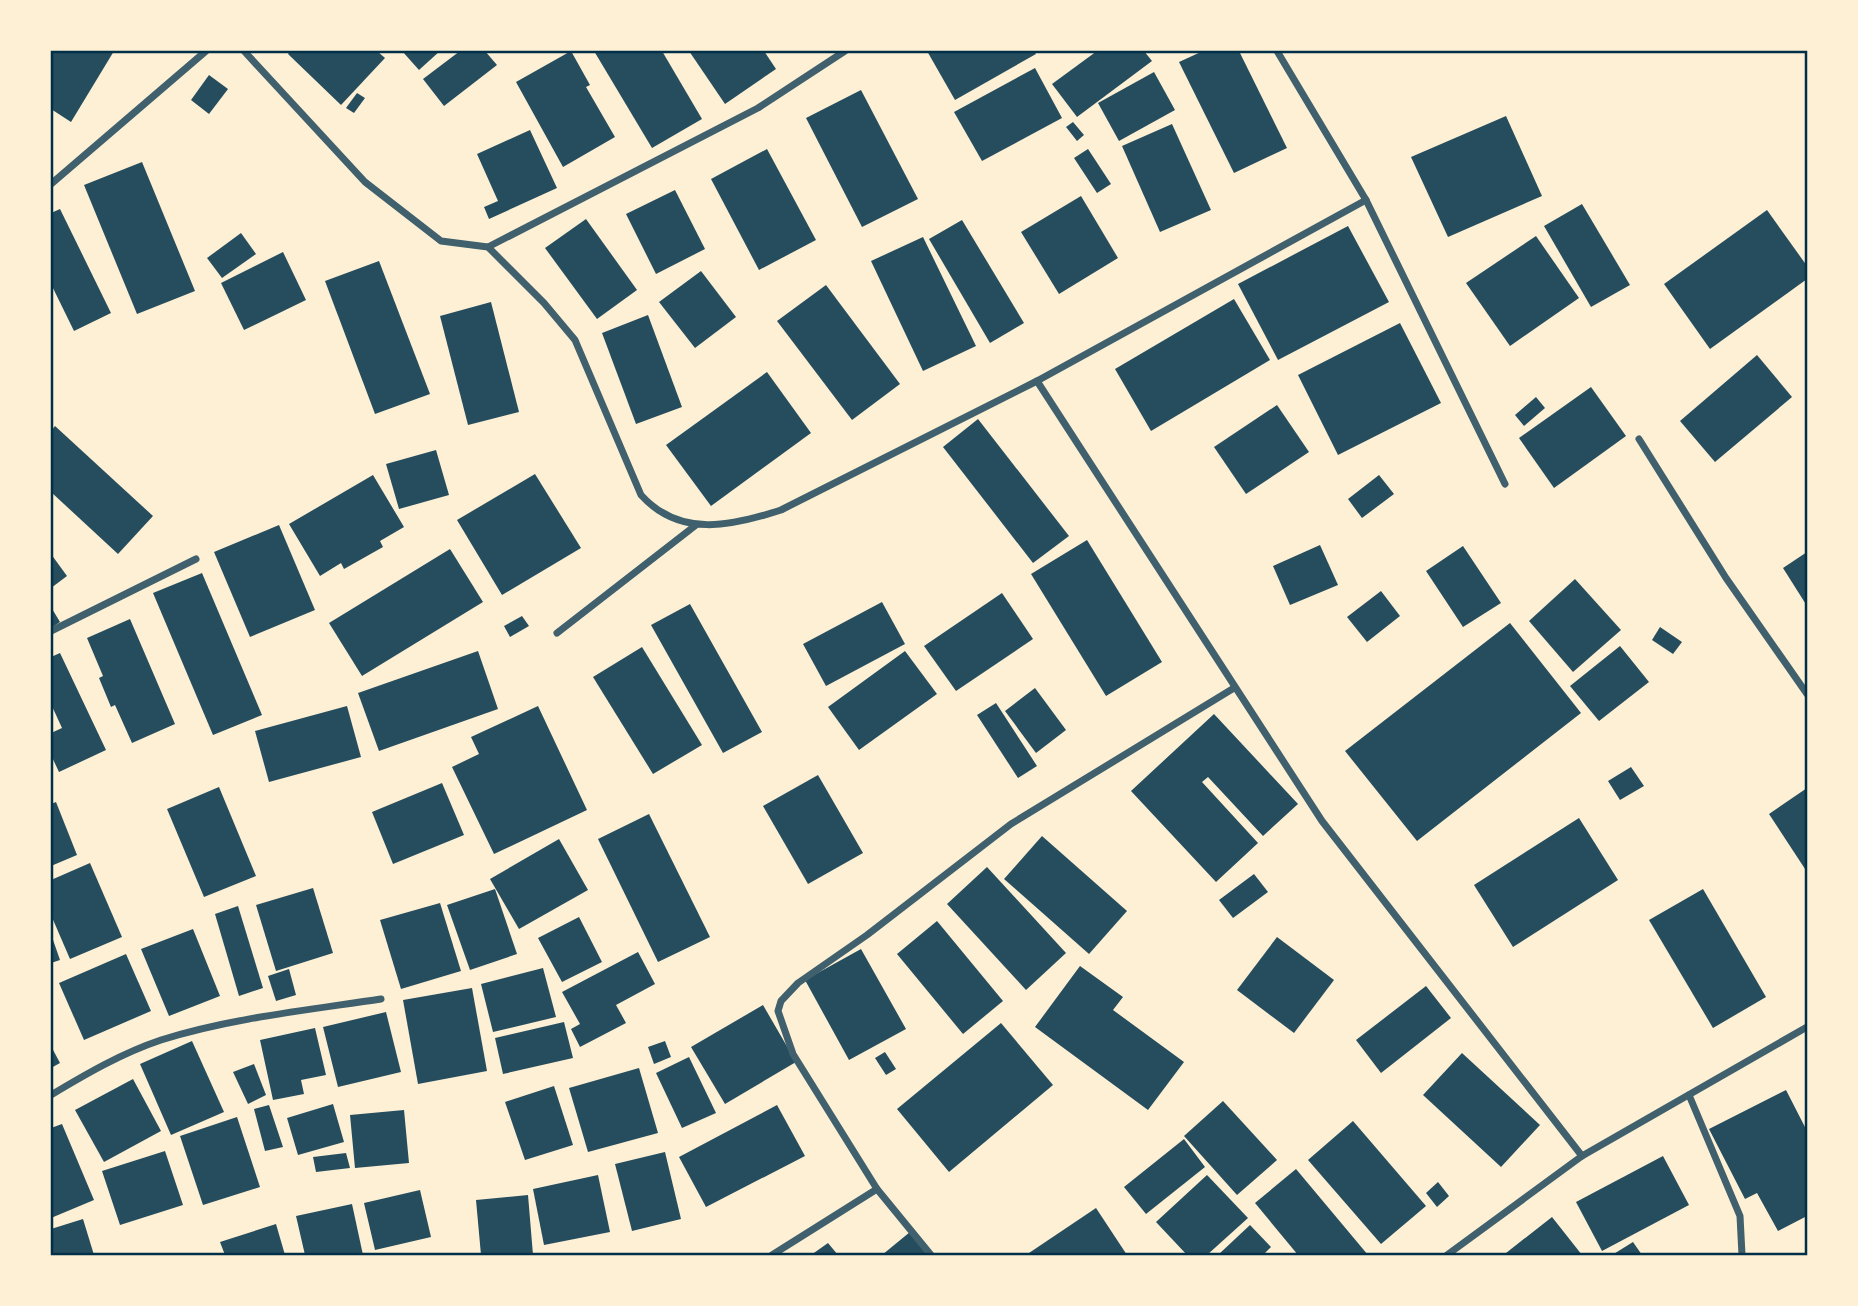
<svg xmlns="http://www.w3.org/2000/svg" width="1858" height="1306" font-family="'Golos Text',sans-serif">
	<rect width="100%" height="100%" fill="#fdf0d5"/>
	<g fill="#264d5e">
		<polygon points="51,51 114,51 71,122 51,109"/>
		<polygon points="290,51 377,51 385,58 341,105 288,54"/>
		<polygon points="402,51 440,51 419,70"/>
		<polygon points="460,51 485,51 497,65 444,106 423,79"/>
		<polygon points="571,51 590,85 586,87 615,137 563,167 516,82"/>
		<polygon points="594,51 662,51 702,119 652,148"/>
		<polygon points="689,51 764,51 776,69 725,104"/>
		<polygon points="927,51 1034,51 1036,54 955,100"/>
		<polygon points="1097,51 1144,51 1152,61 1077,117 1052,84"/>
		<polygon points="1203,51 1239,51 1287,148 1234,173 1179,62"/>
		<polygon points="1035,68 1062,118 982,161 954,112"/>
		<polygon points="1154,72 1175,110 1119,141 1098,103"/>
		<polygon points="209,75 228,89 209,114 191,100"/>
		<polygon points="861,90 918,199 862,227 806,118"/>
		<polygon points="357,93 365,98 354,113 346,108"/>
		<polygon points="1506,116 1542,196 1448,237 1411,157"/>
		<polygon points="1073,122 1084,135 1077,141 1066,127"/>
		<polygon points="1172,124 1211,210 1160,232 1122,146"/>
		<polygon points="530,130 557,188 489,219 484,207 498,201 477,154"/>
		<polygon points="767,149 816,240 759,270 711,179"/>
		<polygon points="1088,149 1111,184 1097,193 1074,158"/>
		<polygon points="142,162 195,291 137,314 84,185"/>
		<polygon points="675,190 705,249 656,274 626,214"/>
		<polygon points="1081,196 1118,258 1059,294 1021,232"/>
		<polygon points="1582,204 1630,285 1591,307 1544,226"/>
		<polygon points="60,209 111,313 74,331 51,284 51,213"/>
		<polygon points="1767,210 1807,266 1807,279 1710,349 1664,284"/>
		<polygon points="586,219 637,290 597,319 545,248"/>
		<polygon points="962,220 1024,323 990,343 929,239"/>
		<polygon points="1348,226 1389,302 1278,360 1238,284"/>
		<polygon points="241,233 256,254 222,278 207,258"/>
		<polygon points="1536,236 1579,298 1510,346 1466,283"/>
		<polygon points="923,237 976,346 923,371 871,261"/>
		<polygon points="283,252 306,300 244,330 221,283"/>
		<polygon points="379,261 430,394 375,414 325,281"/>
		<polygon points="701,271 736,317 695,348 659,302"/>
		<polygon points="826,285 900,384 852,420 777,321"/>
		<polygon points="1234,299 1270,360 1151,431 1115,369"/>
		<polygon points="491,302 519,412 468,425 440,316"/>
		<polygon points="648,315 682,407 636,424 602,333"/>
		<polygon points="1400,323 1441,403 1338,455 1298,375"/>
		<polygon points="1757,355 1792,397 1715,462 1680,421"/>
		<polygon points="767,372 811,433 711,506 666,445"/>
		<polygon points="1591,387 1626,436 1554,488 1519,438"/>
		<polygon points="1536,397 1545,408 1524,426 1515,415"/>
		<polygon points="1277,405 1309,452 1246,494 1214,447"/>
		<polygon points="978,419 1069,536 1033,563 943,447"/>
		<polygon points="55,426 153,516 118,554 51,492 51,431"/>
		<polygon points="436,450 449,495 399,509 386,464"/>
		<polygon points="535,474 581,548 502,595 457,520"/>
		<polygon points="373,475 404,527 380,541 383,547 344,569 341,563 320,576 289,524"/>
		<polygon points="1379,475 1394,494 1362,518 1348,499"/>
		<polygon points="279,525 315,610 250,637 214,552"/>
		<polygon points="1087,540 1162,662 1106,696 1031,574"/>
		<polygon points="1320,545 1338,585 1290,605 1273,566"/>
		<polygon points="1463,546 1501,603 1463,627 1426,571"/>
		<polygon points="450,549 483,602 362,676 329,623"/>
		<polygon points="1807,552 1807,606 1783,568"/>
		<polygon points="51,554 67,576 51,588"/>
		<polygon points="202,573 262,715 213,735 153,593"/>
		<polygon points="1575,579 1621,630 1573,672 1529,621"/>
		<polygon points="1381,591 1400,616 1367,642 1347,617"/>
		<polygon points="1002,593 1033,639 956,691 924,646"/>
		<polygon points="882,602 905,644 826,686 803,644"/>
		<polygon points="690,604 762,732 723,753 651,625"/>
		<polygon points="51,607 60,622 51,628"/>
		<polygon points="522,616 529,626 510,637 504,626"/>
		<polygon points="130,619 175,724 132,743 115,705 111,707 99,678 103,676 87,638"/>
		<polygon points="1510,623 1581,713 1417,841 1345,751"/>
		<polygon points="1660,627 1682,642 1673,654 1652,640"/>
		<polygon points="1620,646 1649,682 1599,721 1570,686"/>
		<polygon points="642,647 702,745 653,774 593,677"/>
		<polygon points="478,651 498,709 379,751 358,693"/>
		<polygon points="905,651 937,694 859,750 828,707"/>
		<polygon points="60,653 106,750 59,772 51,755 51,733 62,728 51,704 51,657"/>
		<polygon points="1035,688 1066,730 1036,753 1005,711"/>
		<polygon points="996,703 1037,766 1018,778 977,715"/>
		<polygon points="347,706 361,757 269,782 255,731"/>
		<polygon points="538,706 587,810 494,854 452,767 479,754 471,737"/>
		<polygon points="1214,714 1298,804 1263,836 1208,777 1202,782 1258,843 1216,882 1131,791"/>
		<polygon points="1631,767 1644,786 1620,800 1608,781"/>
		<polygon points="818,775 863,853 808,884 763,806"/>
		<polygon points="442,783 464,835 393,864 372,812"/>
		<polygon points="219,787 256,876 204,897 167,809"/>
		<polygon points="1807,788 1807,872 1769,814"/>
		<polygon points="56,802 77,855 51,866 51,804"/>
		<polygon points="649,814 710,937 658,962 598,839"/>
		<polygon points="1579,818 1618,880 1513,947 1474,885"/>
		<polygon points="1042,836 1127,911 1089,954 1004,879"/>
		<polygon points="559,839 588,890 519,929 490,879"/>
		<polygon points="90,863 122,937 70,959 51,915 51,880"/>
		<polygon points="987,867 1066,953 1026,990 947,904"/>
		<polygon points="1254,874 1268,892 1233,918 1219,900"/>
		<polygon points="313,888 333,953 276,971 256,905"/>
		<polygon points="495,889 517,954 470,970 447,905"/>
		<polygon points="1703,889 1766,997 1713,1028 1649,920"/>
		<polygon points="440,903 461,971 401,989 380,920"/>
		<polygon points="238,906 263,988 239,996 215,914"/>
		<polygon points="579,917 602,962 562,982 538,938"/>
		<polygon points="937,921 1003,1001 963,1034 897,954"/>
		<polygon points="193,929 220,996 169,1016 141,949"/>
		<polygon points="51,934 60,960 51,963"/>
		<polygon points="1277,937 1334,980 1294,1033 1237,990"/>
		<polygon points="861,949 906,1029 849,1060 805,980"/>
		<polygon points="638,952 655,984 616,1005 626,1023 580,1047 571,1029 580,1024 562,992"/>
		<polygon points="126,954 151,1011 84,1040 59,983"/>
		<polygon points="1080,966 1123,997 1113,1010 1184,1062 1148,1110 1035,1027"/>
		<polygon points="543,968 556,1017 493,1032 481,984"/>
		<polygon points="289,969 296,995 276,1001 268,976"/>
		<polygon points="1426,986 1451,1018 1381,1073 1356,1040"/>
		<polygon points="472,988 487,1071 418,1084 403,1000"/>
		<polygon points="763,1005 796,1062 725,1104 691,1047"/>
		<polygon points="386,1012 401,1072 338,1087 323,1027"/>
		<polygon points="564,1022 573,1058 503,1074 495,1038"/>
		<polygon points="1001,1023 1053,1085 949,1172 897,1109"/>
		<polygon points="315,1028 326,1075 301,1080 304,1094 273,1100 260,1040"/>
		<polygon points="192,1041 224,1112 171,1135 140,1064"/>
		<polygon points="665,1041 671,1057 654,1064 648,1047"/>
		<polygon points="51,1046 60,1063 51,1068"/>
		<polygon points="885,1052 896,1069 886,1075 875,1058"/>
		<polygon points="1462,1053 1540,1125 1501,1167 1423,1095"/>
		<polygon points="689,1057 716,1113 682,1128 656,1073"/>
		<polygon points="254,1064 266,1095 248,1104 233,1072"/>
		<polygon points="639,1068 658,1133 588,1152 569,1088"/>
		<polygon points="133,1079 161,1131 104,1162 75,1110"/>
		<polygon points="554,1086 573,1145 525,1160 505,1102"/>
		<polygon points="1786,1090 1807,1131 1807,1216 1778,1231 1757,1193 1745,1199 1709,1129"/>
		<polygon points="1223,1101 1277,1160 1237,1195 1184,1136"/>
		<polygon points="333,1104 344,1142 298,1155 287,1118"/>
		<polygon points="269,1105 283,1147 265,1151 254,1109"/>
		<polygon points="777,1105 805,1156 706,1207 679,1157"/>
		<polygon points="404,1110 409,1163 355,1168 350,1115"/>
		<polygon points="237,1117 260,1187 203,1205 180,1136"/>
		<polygon points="1353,1121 1426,1206 1381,1244 1308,1160"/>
		<polygon points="62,1124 94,1200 51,1218 51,1128"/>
		<polygon points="1184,1139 1205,1167 1146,1214 1124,1187"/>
		<polygon points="165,1151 183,1205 120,1225 102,1171"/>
		<polygon points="665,1152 681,1219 632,1231 615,1164"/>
		<polygon points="346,1153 350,1168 316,1172 313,1157"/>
		<polygon points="1663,1156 1689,1205 1602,1251 1576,1202"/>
		<polygon points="1296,1169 1368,1255 1298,1255 1255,1203"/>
		<polygon points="598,1175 610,1232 544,1245 533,1189"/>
		<polygon points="1207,1175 1248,1218 1207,1255 1187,1255 1156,1222"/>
		<polygon points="1438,1182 1449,1196 1437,1207 1426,1193"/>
		<polygon points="420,1190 431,1237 375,1250 364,1203"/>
		<polygon points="528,1195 533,1255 481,1255 476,1200"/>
		<polygon points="352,1204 363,1255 305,1255 296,1216"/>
		<polygon points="1096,1208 1127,1255 1026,1255"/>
		<polygon points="1552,1217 1582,1255 1508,1255 1506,1253"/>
		<polygon points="83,1219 94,1255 51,1255 51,1229"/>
		<polygon points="276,1224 285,1255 225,1255 220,1242"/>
		<polygon points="1250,1225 1271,1247 1263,1255 1218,1255"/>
		<polygon points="910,1232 929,1255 882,1255"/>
		<polygon points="1633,1242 1642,1255 1612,1255"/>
		<polygon points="828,1243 838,1255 811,1255"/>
	</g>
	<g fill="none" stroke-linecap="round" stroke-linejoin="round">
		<g stroke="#3f606c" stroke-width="7">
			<path d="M 244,51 L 365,182 L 441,241 L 488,247 L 544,303 L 575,340 L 641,495 C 680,538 732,526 781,510 L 1037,381 L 1366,200"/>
			<polyline points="1277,51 1366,200 1505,484"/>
			<polyline points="51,184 206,51"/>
			<polyline points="488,247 758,108 845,51"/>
			<polyline points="1037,381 1322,821 1582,1156"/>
			<polyline points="1639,439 1726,578 1807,694"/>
			<polyline points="51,631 196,559"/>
			<polyline points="557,633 696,525"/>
			<path d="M 51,1095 C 86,1074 122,1053 161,1040 C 231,1018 308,1010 381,999"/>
			<polyline points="1689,1095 1740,1216 1742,1255"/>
			<polyline points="772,1255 877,1189"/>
			<polyline points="931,1255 877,1189 793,1054 778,1011 781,1001 798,983 867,935 1011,824 1234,688"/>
			<polyline points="1447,1255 1582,1156 1807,1027"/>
		</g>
	</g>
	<rect width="1858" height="1306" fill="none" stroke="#fdf0d5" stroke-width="105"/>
	<rect x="52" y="52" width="1754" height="1202" fill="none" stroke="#003049" stroke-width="2.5"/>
</svg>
